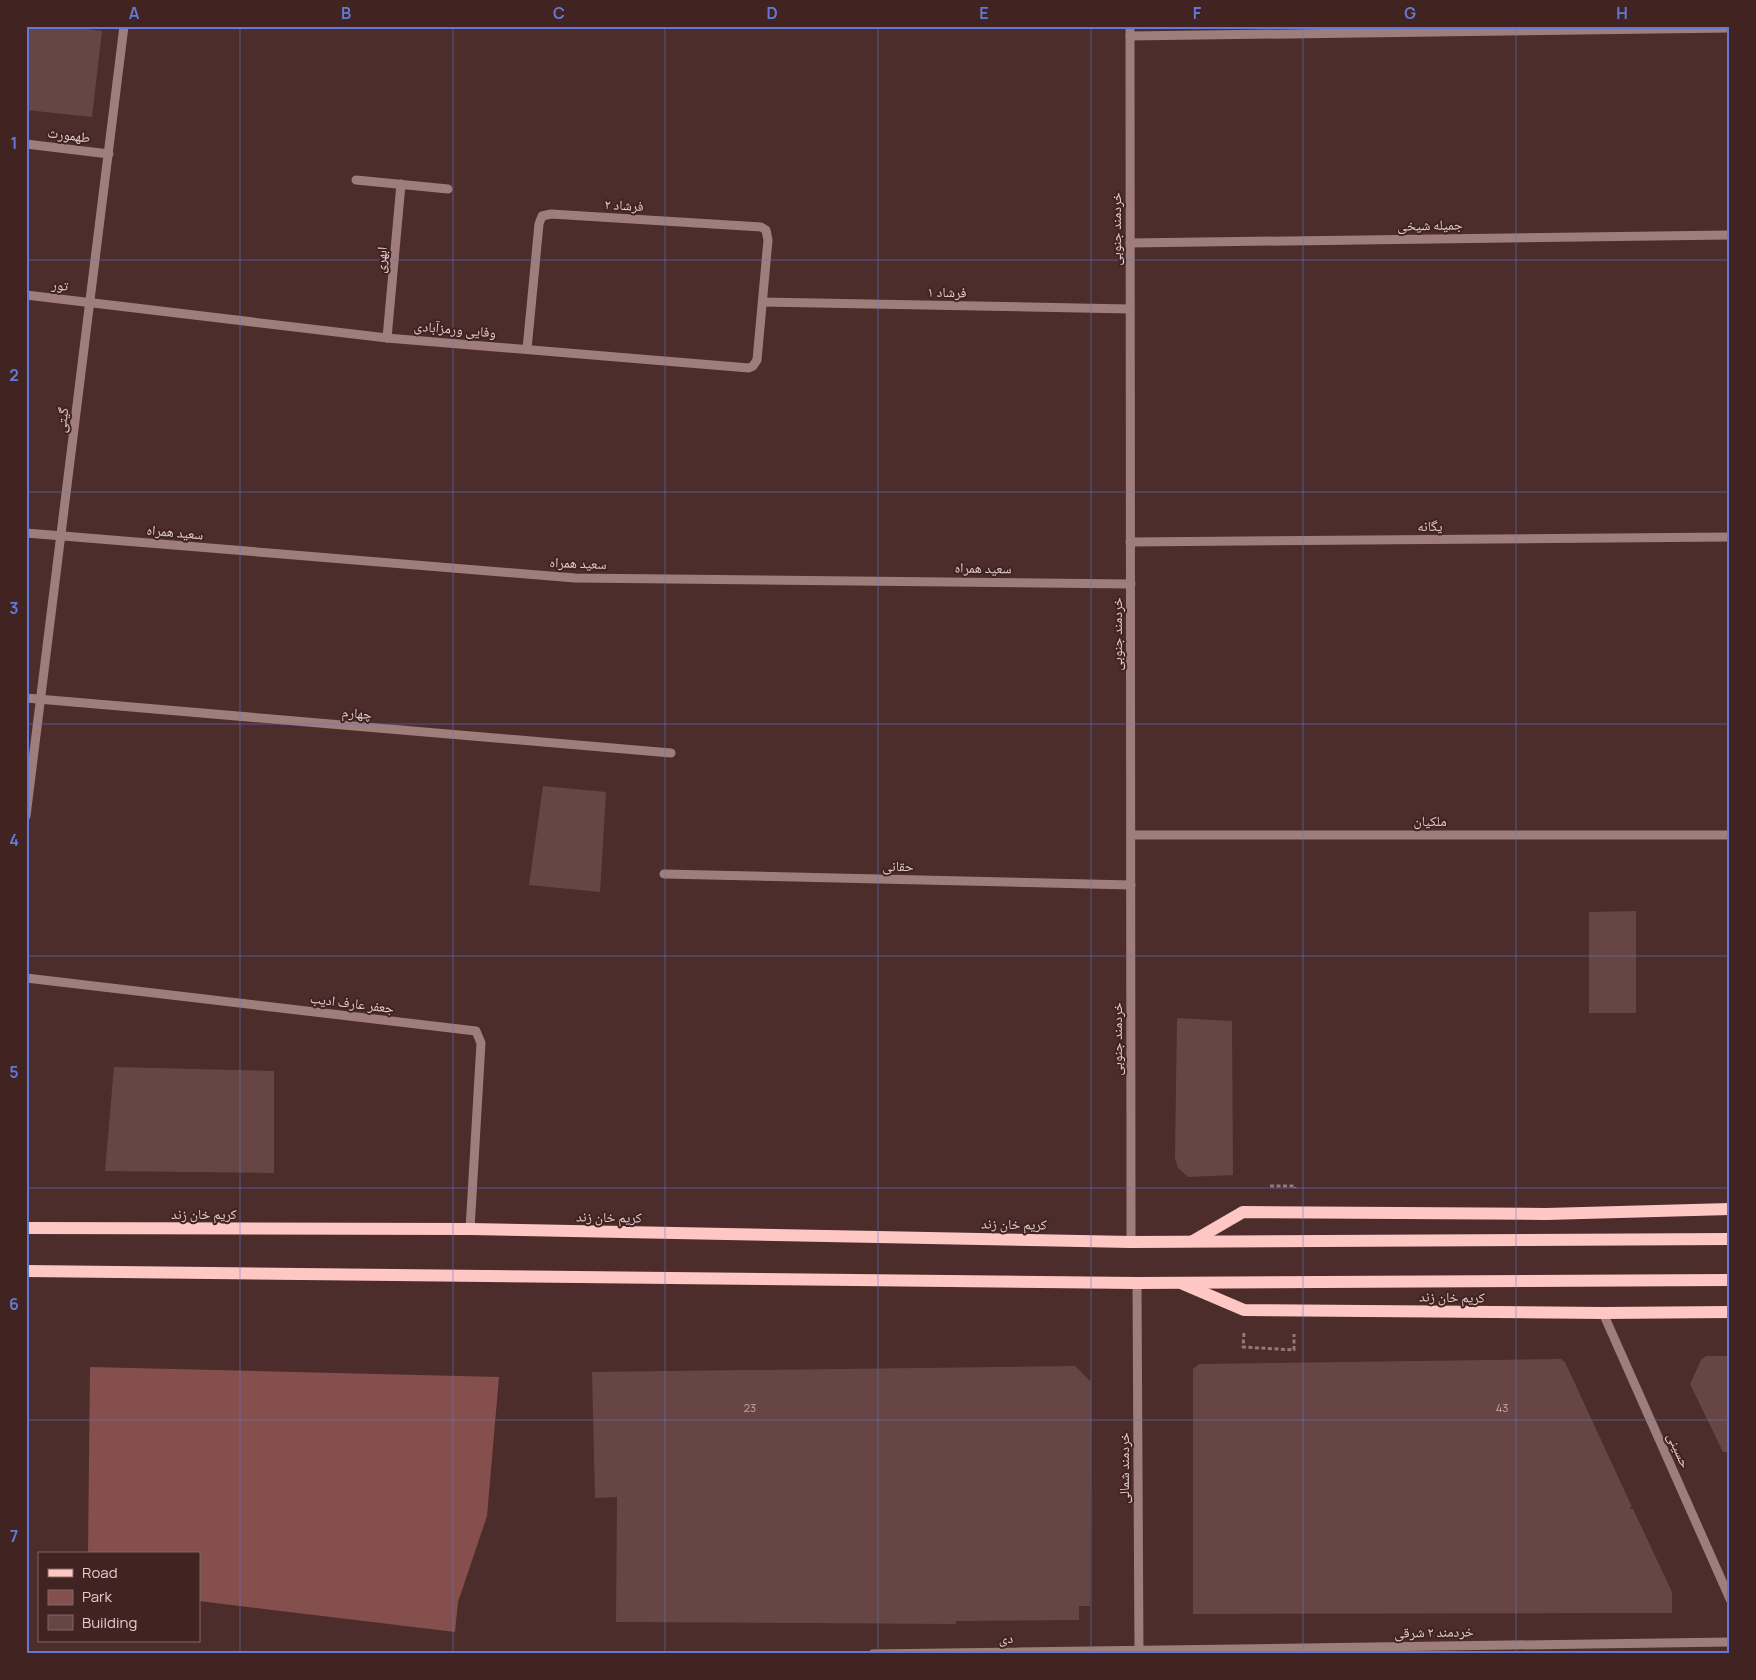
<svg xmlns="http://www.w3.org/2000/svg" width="1756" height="1680" font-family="Manrope,'Noto Naskh Arabic',sans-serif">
	<rect width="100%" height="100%" fill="#4c2d2c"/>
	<polygon fill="#854f4e" points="90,1367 499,1377 487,1516 458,1602 455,1632 199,1601 199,1554 88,1554"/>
	<g fill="#674544">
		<polygon points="26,26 65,26 102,31 92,117 26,110"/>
		<polygon points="543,786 606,792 600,892 529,885"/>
		<polygon points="1636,911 1636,1013 1589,1013 1589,912"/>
		<polygon points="1177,1018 1232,1021 1233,1175 1188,1177 1178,1168 1175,1158"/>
		<polygon points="114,1067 274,1071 274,1173 105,1171"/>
		<polygon points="1706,1356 1730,1356 1730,1452 1723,1452 1690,1384 1701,1360"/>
		<polygon points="1561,1359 1565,1362 1632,1507 1630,1507 1630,1509 1633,1509 1672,1592 1672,1613 1193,1614 1193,1369 1199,1364"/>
		<polygon points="1075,1366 1091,1382 1090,1606 1079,1606 1079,1620 956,1621 956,1624 616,1622 617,1497 595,1498 592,1372"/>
	</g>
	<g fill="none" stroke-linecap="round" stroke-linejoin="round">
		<g stroke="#927877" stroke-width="3" stroke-dasharray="4 2.5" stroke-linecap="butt">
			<polyline points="1270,1186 1295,1186 1295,1188"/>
			<polyline points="1244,1333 1243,1347 1294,1350 1294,1334"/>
		</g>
		<g stroke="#9f7d7b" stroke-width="9">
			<polyline points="1130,26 1131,1242"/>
			<polyline points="1130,36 1730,28"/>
			<polyline points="26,144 109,154"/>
			<polyline points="356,180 448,189"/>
			<polyline points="1130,243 1730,235"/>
			<polyline points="26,295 387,338 749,368 753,366 757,360 768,240 766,230 761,227 551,214 542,216 539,224 527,349"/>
			<polyline points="763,302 1130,309"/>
			<polyline points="387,338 401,184"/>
			<polyline points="26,533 575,578 1131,584"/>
			<polyline points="1130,542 1730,537"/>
			<polyline points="26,698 671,753"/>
			<polyline points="26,816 124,26"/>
			<polyline points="1131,835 1730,835"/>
			<polyline points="664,874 1131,885"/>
			<polyline points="26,978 476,1031 481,1043 470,1229"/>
			<polyline points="1137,1283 1139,1654"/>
			<polyline points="1603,1313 1730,1599"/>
			<polyline points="873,1654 1730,1642"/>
		</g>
		<g stroke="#ffc7c4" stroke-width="12">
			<polyline points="26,1228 470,1229 1131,1242 1730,1239"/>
			<polyline points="1193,1241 1243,1212 1546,1214 1730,1209"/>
			<polyline points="26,1271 1137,1283 1730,1280"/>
			<polyline points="1183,1284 1244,1310 1603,1313 1730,1312"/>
		</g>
	</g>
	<path fill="none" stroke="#627ad4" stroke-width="1" stroke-opacity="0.55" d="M 240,26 L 240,1654M 453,26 L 453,1654M 665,26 L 665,1654M 878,26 L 878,1654M 1091,26 L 1091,1654M 1303,26 L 1303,1654M 1516,26 L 1516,1654M 26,260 L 1730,260M 26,492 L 1730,492M 26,724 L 1730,724M 26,956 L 1730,956M 26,1188 L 1730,1188M 26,1420 L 1730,1420"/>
	<g text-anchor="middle" stroke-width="4" stroke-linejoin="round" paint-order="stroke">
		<g font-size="11" fill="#c3abaa">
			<text x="750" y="1412">23</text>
			<text x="1502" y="1412">43</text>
		</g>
		<g font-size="14" fill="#e2cdcc" stroke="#412322">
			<text transform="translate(69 135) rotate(7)" y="5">طهمورث</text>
			<text transform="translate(624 205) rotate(3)" y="5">فرشاد ۲</text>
			<text transform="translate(1430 225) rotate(-1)" y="5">جمیله شیخی</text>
			<text transform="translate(1116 229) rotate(-90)" y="5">خردمند جنوبی</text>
			<text transform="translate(381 260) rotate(-85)" y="5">ابهری</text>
			<text transform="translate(60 285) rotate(6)" y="5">تور</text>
			<text transform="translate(947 292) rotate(1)" y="5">فرشاد ۱</text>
			<text transform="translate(455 329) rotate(5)" y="5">وفایی ورمزآبادی</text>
			<text transform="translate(62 420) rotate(-83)" y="5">گیتی</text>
			<text x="1430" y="531">یگانه</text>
			<text transform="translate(175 532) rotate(5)" y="5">سعید همراه</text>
			<text transform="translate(578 563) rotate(2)" y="5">سعید همراه</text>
			<text transform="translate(983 568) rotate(1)" y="5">سعید همراه</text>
			<text transform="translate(1117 634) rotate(-90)" y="5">خردمند جنوبی</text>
			<text transform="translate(357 713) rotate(5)" y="5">چهارم</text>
			<text x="1430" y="826">ملکیان</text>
			<text transform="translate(898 866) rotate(1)" y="5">حقانی</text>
			<text transform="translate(352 1003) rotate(7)" y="5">جعفر عارف ادیب</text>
			<text transform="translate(1117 1039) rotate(-90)" y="5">خردمند جنوبی</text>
			<text x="204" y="1219">کریم خان زند</text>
			<text transform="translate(609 1217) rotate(1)" y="5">کریم خان زند</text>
			<text transform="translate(1014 1224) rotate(1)" y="5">کریم خان زند</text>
			<text transform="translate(1452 1297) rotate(1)" y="5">کریم خان زند</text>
			<text transform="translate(1679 1450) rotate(66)" y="5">حسینی</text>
			<text transform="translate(1124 1468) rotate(-90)" y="5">خردمند شمالی</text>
			<text transform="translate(1434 1632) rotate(-1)" y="5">خردمند ۲ شرقی</text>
			<text transform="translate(1006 1638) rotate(-1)" y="5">دی</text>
		</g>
	</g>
	<rect width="1756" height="1680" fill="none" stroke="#412322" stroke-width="55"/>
	<rect x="38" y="1552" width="162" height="90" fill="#412322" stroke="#816766"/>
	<rect x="48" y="1569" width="25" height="8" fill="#ffc7c4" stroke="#816766"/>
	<text x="82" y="1578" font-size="15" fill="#e2cdcc">Road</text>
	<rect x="48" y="1590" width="25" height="15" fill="#854f4e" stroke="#816766"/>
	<text x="82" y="1602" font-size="15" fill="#e2cdcc">Park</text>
	<rect x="48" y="1615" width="25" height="15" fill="#674544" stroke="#816766"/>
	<text x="82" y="1628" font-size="15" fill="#e2cdcc">Building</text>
	<rect x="28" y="28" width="1700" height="1624" fill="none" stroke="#627ad4" stroke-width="2"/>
	<g font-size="16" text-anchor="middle" font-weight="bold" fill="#627ad4">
		<text x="134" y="19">A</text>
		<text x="346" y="19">B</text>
		<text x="559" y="19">C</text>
		<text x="772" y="19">D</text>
		<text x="984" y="19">E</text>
		<text x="1197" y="19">F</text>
		<text x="1410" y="19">G</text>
		<text x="1622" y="19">H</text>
		<text x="14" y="149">1</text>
		<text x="14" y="381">2</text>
		<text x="14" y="614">3</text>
		<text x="14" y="846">4</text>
		<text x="14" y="1078">5</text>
		<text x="14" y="1310">6</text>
		<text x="14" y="1542">7</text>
	</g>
</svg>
